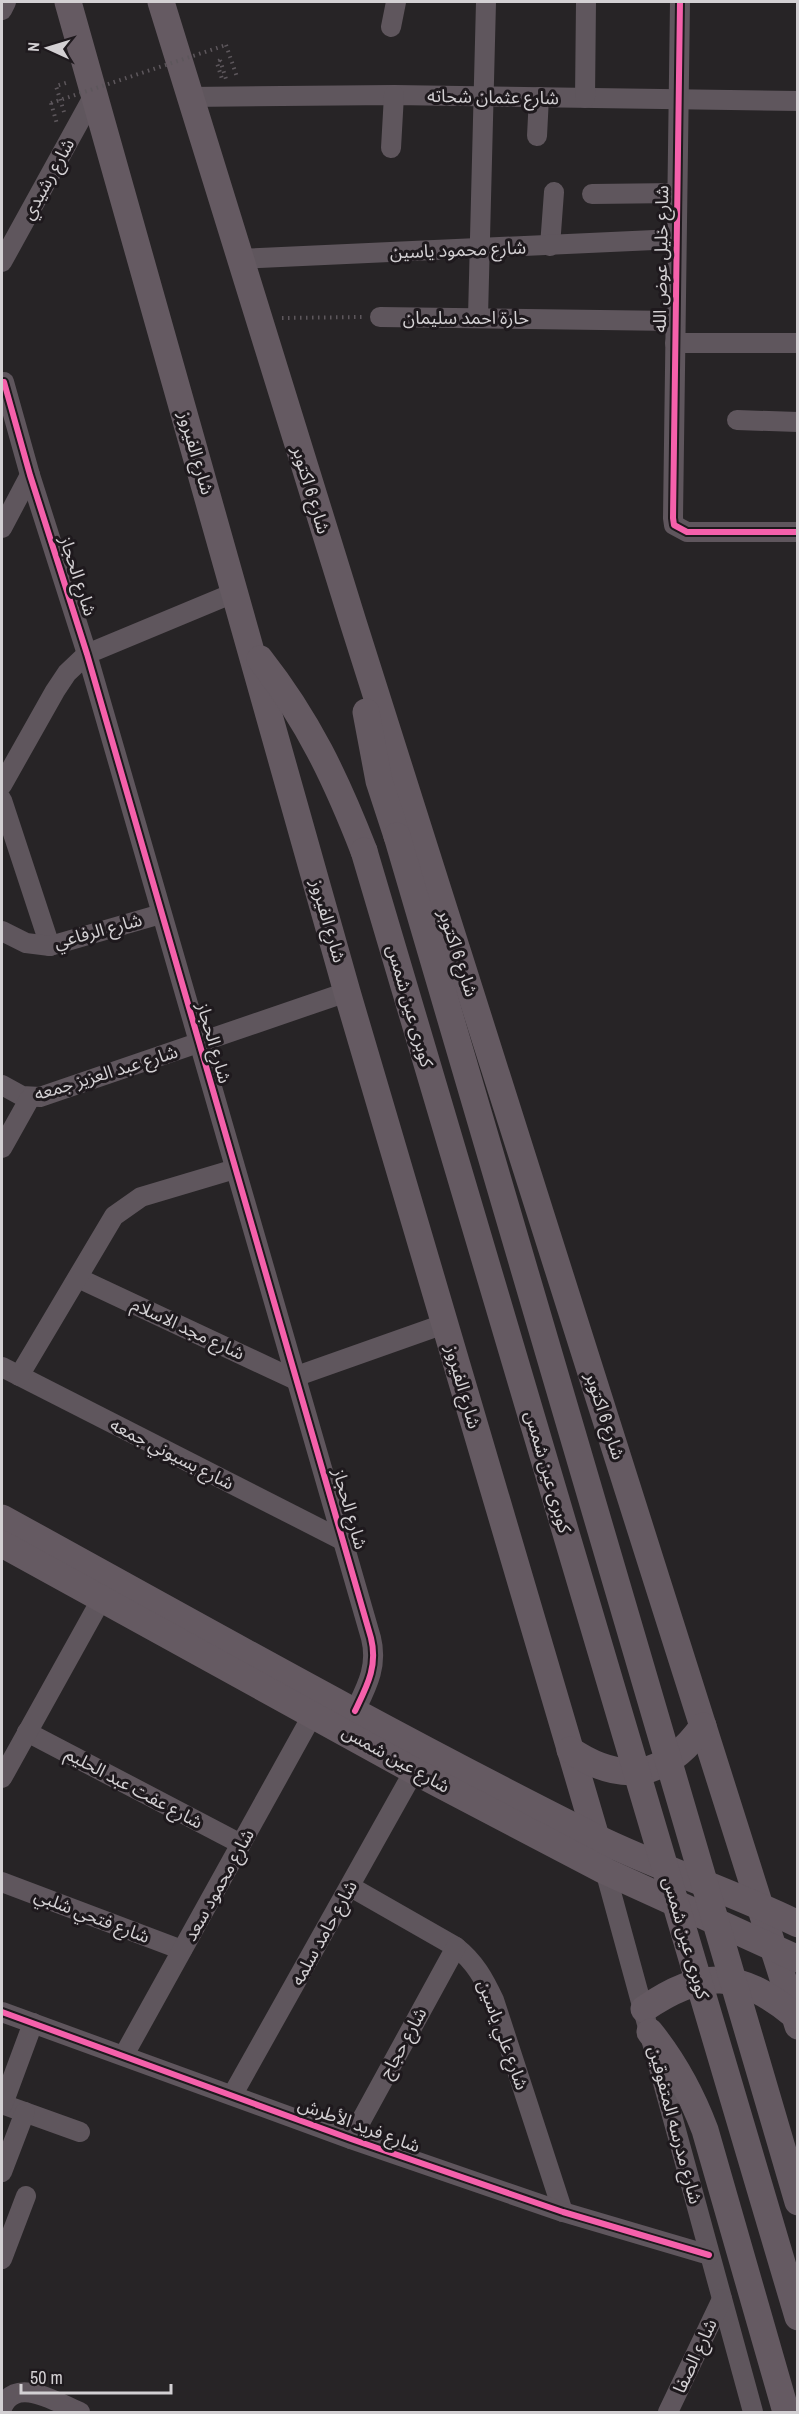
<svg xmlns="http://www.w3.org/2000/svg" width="799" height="2414" font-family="'Archivo Narrow','Noto Sans Arabic',sans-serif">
	<rect width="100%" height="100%" fill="#272426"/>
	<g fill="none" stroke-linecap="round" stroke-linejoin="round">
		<g stroke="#5d575c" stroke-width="4" stroke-dasharray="1.5 4.5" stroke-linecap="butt">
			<polyline points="226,45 237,77"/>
			<polyline points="220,60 226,79"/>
			<polyline points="220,60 217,63 222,79"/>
			<polyline points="51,103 57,124"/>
			<polyline points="64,112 56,86 69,82"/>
			<polyline points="282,318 362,317"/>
		</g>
		<g stroke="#5f565d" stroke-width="20">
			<polyline points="680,2 673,518 674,525 687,532 798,532"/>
			<polyline points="2,10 6,2"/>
			<polyline points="391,27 396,2"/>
			<polyline points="189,97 394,95 798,101"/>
			<polyline points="585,98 586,2"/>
			<polyline points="537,136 539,97"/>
			<polyline points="391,148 394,95"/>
			<polyline points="592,194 677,193"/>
			<polyline points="550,246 554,192"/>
			<polyline points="239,259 676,239"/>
			<polyline points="2,262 94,95"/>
			<polyline points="380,317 675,321"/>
			<polyline points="478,317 486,2"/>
			<polyline points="675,343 798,343"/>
			<path d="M 4,382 L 30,475 L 87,654 L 371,1638 C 378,1666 367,1686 355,1711"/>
			<polyline points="737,420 798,422"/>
			<polyline points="2,528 30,475"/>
			<polyline points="2,785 55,691 67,673 87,654 236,592"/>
			<polyline points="2,800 50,946"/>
			<polyline points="2,931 26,943 50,946 161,914"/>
			<polyline points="2,1085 22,1096 40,1097 347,992"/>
			<polyline points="2,1148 30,1098"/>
			<polyline points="78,1278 298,1381"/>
			<polyline points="2,1367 344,1541"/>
			<polyline points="19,1376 114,1216 141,1197 235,1169"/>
			<polyline points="297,1376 444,1324"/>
			<polyline points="27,1732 241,1844"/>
			<polyline points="2,1778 107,1589"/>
			<polyline points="603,1863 753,2412"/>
			<polyline points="2,1882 182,1950"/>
			<path d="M 351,1887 L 456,1947 C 475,1962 484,1979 494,2000 L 563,2212"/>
			<polyline points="2,2012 351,2139 563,2212 709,2255"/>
			<polyline points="124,2055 313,1714"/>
			<polyline points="233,2094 414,1771"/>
			<polyline points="2,2104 80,2132"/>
			<polyline points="3,2104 33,2023"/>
			<polyline points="351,2139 456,1947"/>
			<polyline points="2,2172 25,2112"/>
			<polyline points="2,2259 26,2196"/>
			<path d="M 2,2408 C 16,2375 57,2403 80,2412"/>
			<polyline points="668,2412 722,2299"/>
		</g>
		<g stroke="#655a62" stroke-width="27">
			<polyline points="68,2 347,992 596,1837"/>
			<polyline points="161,2 353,622 798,2026"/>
			<path d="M 260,659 C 308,720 336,779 364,851"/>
			<polyline points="366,712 379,781 397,836"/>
			<path d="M 2,1518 C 198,1626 393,1736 593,1836 C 660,1869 731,1891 798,1924"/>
			<polyline points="2,1544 414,1771 605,1871 798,1959"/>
			<path d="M 570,1750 C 623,1786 667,1777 703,1726"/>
			<path d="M 644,2009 C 702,1969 739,1970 794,2015"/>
			<path d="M 650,2032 C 675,2063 691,2093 705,2130 L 786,2412"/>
		</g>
		<polyline stroke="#5d575c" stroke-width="4" stroke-dasharray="1.5 4.5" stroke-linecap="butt" points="51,103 226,45"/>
		<g stroke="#655a62" stroke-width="27">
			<polyline points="397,836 798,2202"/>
			<polyline points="364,851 798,2317"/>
		</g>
		<defs>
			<g id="cycleway">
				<polyline points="680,2 673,518 674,525 687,532 798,532"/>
				<path d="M 4,382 L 30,475 L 87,654 L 371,1638 C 378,1666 367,1686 355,1711"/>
				<polyline points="2,2012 351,2139 563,2212 709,2255"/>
			</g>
		</defs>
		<use href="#cycleway" stroke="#1e191d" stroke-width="10"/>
		<use href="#cycleway" stroke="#f560ab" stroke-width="6"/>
	</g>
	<g text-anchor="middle" stroke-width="6" stroke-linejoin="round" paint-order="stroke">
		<g font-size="18" fill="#d3d0d3" stroke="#1e191d">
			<text transform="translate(493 97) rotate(1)" y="6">شارع عثمان شحاته</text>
			<text transform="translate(48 179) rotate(-61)" y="6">شارع رشيدي</text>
			<text transform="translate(458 250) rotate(-2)" y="6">شارع محمود ياسين</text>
			<text transform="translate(661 259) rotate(-89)" y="6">شارع خليل عوض الله</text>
			<text x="466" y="324">حارة احمد سليمان</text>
			<text transform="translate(196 453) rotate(74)" y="6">شارع الفيروز</text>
			<text transform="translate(311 490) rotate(73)" y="6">شارع 6 اكتوبر</text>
			<text transform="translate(78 576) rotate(72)" y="6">شارع الحجاز</text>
			<text transform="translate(328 921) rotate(74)" y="6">شارع الفيروز</text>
			<text transform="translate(98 931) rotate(-15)" y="6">شارع الرفاعي</text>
			<text transform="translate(458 953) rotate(72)" y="6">شارع 6 اكتوبر</text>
			<text transform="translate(410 1006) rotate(74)" y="6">كوبرى عين شمس</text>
			<text transform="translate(214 1043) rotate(74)" y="6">شارع الحجاز</text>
			<text transform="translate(106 1073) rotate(-17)" y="6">شارع عبد العزيز جمعه</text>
			<text transform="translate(188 1329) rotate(25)" y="6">شارع مجد الاسلام</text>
			<text transform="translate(463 1387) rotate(74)" y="6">شارع الفيروز</text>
			<text transform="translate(605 1416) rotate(72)" y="6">شارع 6 اكتوبر</text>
			<text transform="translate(172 1454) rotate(27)" y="6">شارع بسيوني جمعه</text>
			<text transform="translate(548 1472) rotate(74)" y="6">كوبرى عين شمس</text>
			<text transform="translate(350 1509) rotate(74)" y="6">شارع الحجاز</text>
			<text transform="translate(396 1759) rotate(29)" y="6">شارع عين شمس</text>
			<text transform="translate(134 1788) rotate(28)" y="6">شارع عفت عبد الحليم</text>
			<text transform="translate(219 1885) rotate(-61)" y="6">شارع محمود سعد</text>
			<text transform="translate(92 1916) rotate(21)" y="6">شارع فتحي شلبي</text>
			<text transform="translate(324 1933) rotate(-61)" y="6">شارع حامد سلمه</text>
			<text transform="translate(686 1938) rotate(74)" y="6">كوبرى عين شمس</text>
			<text transform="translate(503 2035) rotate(70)" y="6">شارع علي ياسين</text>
			<text transform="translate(403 2043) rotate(-61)" y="6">شارع حجاج</text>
			<text transform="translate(359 2125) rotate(20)" y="6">شارع فريد الأطرش</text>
			<text transform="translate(675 2125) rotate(75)" y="6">شارع مدرسه المتفوقين</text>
			<text transform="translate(695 2356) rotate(-65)" y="6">شارع الصفا</text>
		</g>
	</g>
	<rect width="799" height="2414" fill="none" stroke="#d3d0d3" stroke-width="6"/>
	<g transform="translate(48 48) rotate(274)" stroke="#1e191d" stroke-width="4.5" paint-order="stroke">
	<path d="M0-4.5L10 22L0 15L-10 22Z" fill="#d3d0d3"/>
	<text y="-9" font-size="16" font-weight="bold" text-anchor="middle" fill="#d3d0d3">N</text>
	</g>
	<path d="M21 2384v9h150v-9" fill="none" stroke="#d3d0d3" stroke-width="3"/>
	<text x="30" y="2384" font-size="18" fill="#d3d0d3" stroke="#1e191d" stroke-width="4.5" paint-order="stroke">50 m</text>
</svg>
